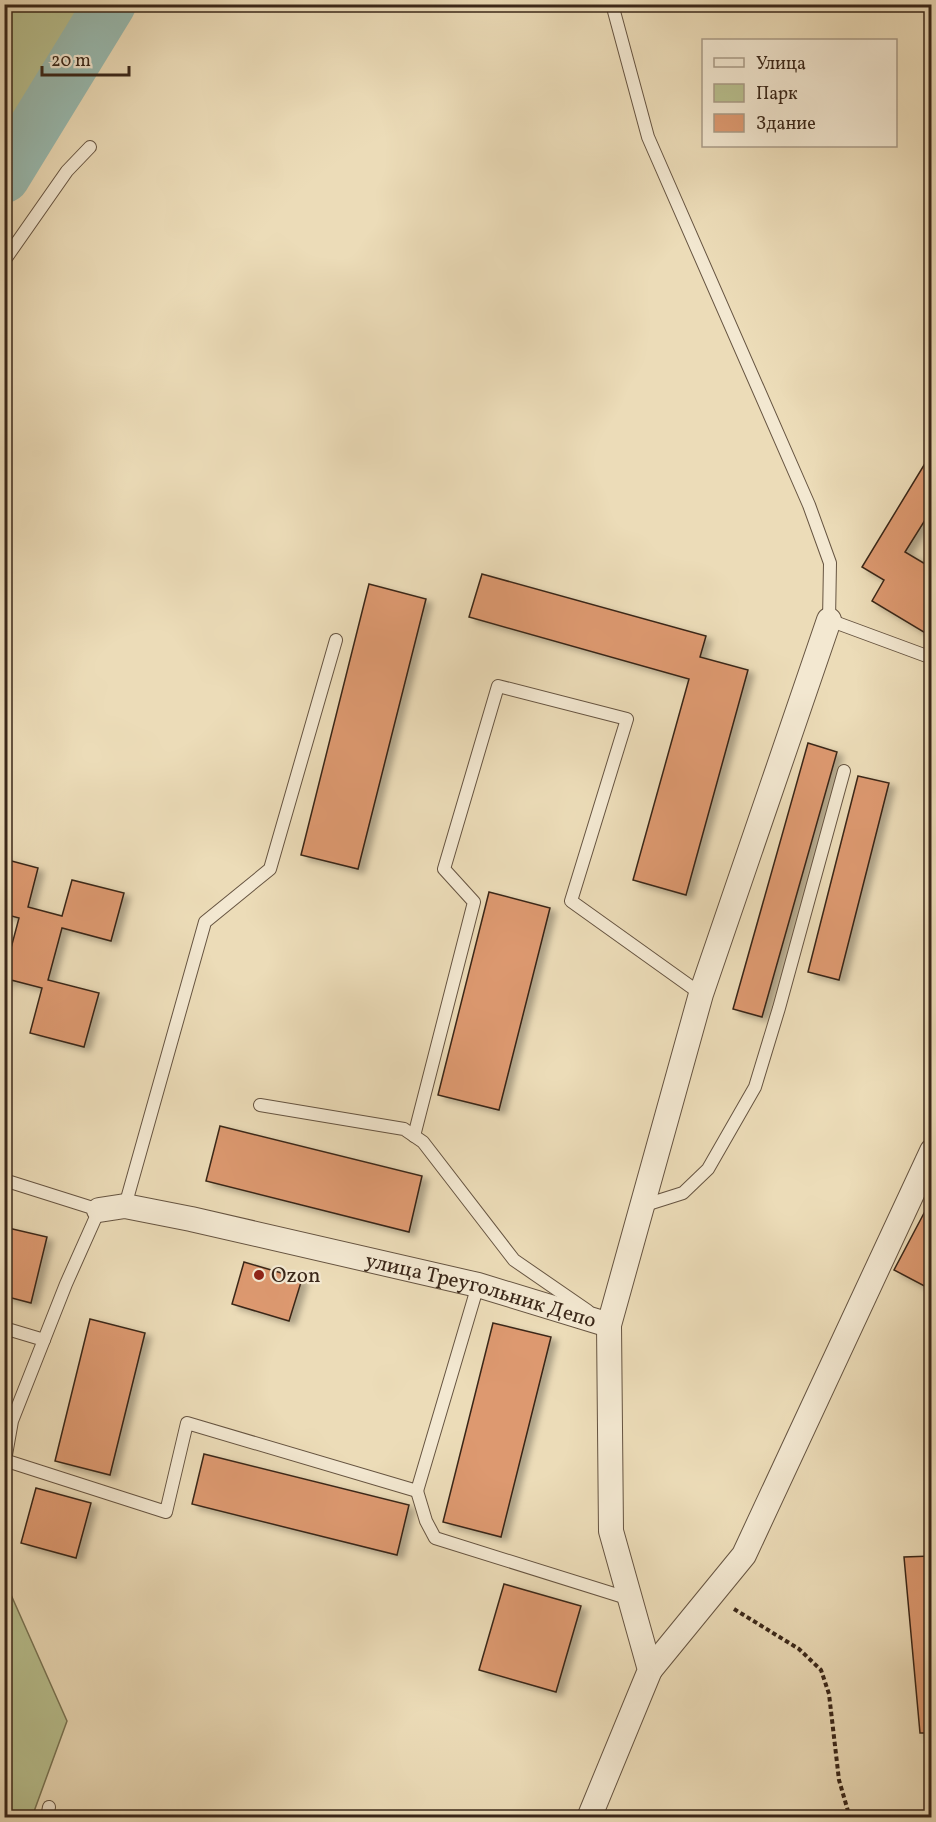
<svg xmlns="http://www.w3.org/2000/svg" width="936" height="1822" font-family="Vollkorn,serif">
	<defs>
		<filter id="shadow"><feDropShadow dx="6" dy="4" stdDeviation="3" flood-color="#0004"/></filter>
	</defs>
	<rect width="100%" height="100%" fill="#ecdcb8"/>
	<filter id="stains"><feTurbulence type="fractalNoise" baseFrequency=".00333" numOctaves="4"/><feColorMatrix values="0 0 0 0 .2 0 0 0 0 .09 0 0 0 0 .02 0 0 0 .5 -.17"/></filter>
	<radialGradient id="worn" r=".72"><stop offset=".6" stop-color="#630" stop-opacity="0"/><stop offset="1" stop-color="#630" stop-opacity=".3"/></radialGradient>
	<g fill="#b8c08f" stroke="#797454" stroke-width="1.5">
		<polygon points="5,4 122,5 5,174 4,5"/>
		<polygon points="4,1579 67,1721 32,1817 5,1817"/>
	</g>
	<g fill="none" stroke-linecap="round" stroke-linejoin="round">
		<polyline stroke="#99bbb1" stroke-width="52" points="4,177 110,4"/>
	</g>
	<g fill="#dd9970" stroke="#3a2719" stroke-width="1.5" filter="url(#shadow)">
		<polygon points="932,452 932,509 905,552 932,568 932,637 872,601 884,580 862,567"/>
		<polygon points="482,574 706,636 700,657 748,670 686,895 633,880 689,679 469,617"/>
		<polygon points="369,584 426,599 358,869 301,855"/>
		<polygon points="808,743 837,752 762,1017 733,1009"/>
		<polygon points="858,776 889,783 839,980 808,972"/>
		<polygon points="4,859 38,868 28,907 62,916 72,880 124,893 111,941 62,928 48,980 99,993 84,1047 30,1033 42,988 7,979 4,987 4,966 6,967 19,918 4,914"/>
		<polygon points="489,892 550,908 499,1110 438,1095"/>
		<polygon points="220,1126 422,1176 409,1232 206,1181"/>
		<polygon points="932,1198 932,1290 894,1270"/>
		<polygon points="4,1227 47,1237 31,1303 4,1296"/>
		<polygon points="244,1262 302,1279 289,1321 232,1304"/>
		<polygon points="90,1319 145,1333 110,1475 55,1461"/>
		<polygon points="493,1323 551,1337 501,1537 443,1522"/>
		<polygon points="204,1454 409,1505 397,1555 192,1504"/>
		<polygon points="36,1488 91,1503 76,1558 21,1543"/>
		<polygon points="932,1556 932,1733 920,1733 904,1557"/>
		<polygon points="504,1584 581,1606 556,1692 479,1670"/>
	</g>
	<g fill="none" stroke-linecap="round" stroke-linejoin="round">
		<defs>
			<g id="service">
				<polyline points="612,4 648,137 809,505 830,563 829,620 932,658"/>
				<polyline points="4,261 67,171 90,147"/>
				<polyline points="260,1105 404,1129 423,1142 514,1260 588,1311"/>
				<polyline points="414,1136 474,902 444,869 498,686 627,719 571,901 701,994"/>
				<polyline points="4,1180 99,1210 66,1284 12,1421 4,1466"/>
				<polyline points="125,1206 205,922 270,869 336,640"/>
				<polyline points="642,1206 683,1193 708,1169 755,1087 779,1008 844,771"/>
				<polyline points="4,1328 44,1340"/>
				<polyline points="4,1460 166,1512 187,1423 417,1491 478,1285"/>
				<polyline points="417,1491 426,1521 435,1538 630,1599"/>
				<polyline points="47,1818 49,1807"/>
			</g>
			<g id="minor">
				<path id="s1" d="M 99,1210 L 125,1206 L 191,1219 L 478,1285 L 609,1325"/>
				<polyline points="650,1670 744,1555 932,1151"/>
				<polyline points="589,1818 650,1670 611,1531 609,1325 701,994 829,620"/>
			</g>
		</defs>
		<use href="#service" stroke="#665441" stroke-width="14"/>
		<use href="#minor" stroke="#665441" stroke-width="26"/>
		<polyline stroke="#3a2719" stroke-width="4" stroke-dasharray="4.5 3" stroke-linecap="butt" points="734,1609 799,1649 821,1670 829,1694 839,1780 850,1818"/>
		<use href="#service" stroke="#f3e8d1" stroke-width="12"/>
		<use href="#minor" stroke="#f3e8d1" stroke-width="24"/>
	</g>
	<circle fill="#8f2418" stroke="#f3e8d1" stroke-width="2" cx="259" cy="1275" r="6"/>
	<g text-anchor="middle" stroke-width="4.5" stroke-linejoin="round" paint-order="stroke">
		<g font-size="21" fill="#3a2719" stroke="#f3e8d1" text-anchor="start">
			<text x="271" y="1282">Ozon</text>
		</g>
		<g font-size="21" fill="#3a2719" stroke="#f3e8d1">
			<text dy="7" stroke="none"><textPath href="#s1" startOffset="392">улица Треугольник Депо</textPath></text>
		</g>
	</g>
	<rect width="936" height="1822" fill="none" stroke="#ecdcb8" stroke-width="24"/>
	<rect x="6" y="6" width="924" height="1810" fill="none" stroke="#3a2719" stroke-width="3"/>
	<rect x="12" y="12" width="912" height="1798" fill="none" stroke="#3a2719" stroke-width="1.5"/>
	<rect x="702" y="39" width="195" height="108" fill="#f3e8d1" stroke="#a99b87" stroke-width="1.5"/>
	<rect x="714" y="58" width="30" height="9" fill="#f3e8d1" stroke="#a99b87" stroke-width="1.5"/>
	<text x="756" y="69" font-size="18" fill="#3a2719">Улица</text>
	<rect x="714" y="84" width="30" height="18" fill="#b8c08f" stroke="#a99b87" stroke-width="1.5"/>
	<text x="756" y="99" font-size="18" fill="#3a2719">Парк</text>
	<rect x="714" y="114" width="30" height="18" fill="#dd9970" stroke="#a99b87" stroke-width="1.5"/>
	<text x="756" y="129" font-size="18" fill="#3a2719">Здание</text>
	<path d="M42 66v9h87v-9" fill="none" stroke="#3a2719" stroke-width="3"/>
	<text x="51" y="66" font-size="18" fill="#3a2719" stroke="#f3e8d1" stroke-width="4.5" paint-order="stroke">20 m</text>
	<rect width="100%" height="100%" filter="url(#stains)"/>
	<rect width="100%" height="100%" fill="url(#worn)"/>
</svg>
